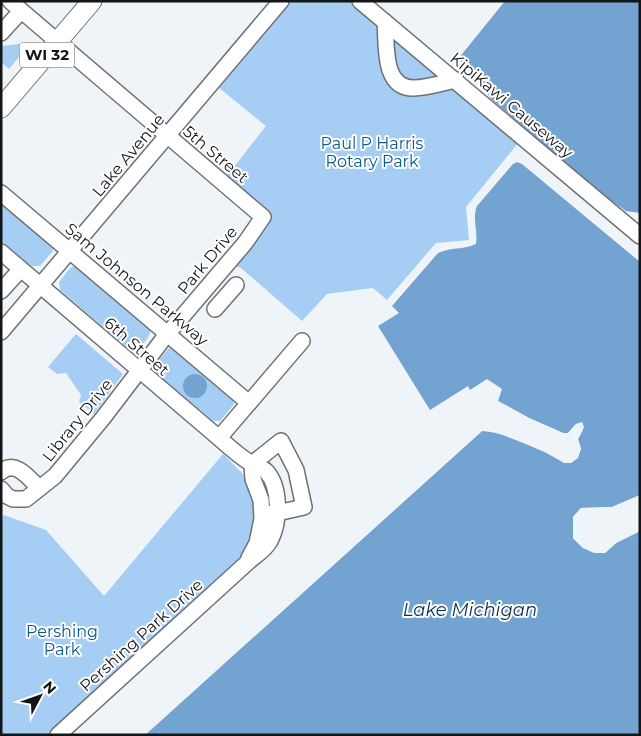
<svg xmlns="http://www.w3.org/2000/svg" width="641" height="736" font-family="Montserrat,sans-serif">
	<rect width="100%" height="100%" fill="#eff4f9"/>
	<g fill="#a6cef4">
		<polygon points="281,1 360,1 523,137 466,207 469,240 436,243 387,300 373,288 327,294 302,321 241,268 229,263 263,217 222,182 266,126 213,83"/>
		<polygon points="26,43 29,45 9,69 1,62 2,46"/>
		<polygon points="1,200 52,243 53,251 40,266 32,266 1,241"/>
		<path d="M 71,267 L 80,267 L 151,328 C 151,336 142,346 135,350 L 129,349 L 60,290 L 59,282 Z"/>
		<polygon points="76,334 123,374 94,414 79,402 81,395 66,373 57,374 48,367"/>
		<polygon points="169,348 176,349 233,397 234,404 220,421 213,421 155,372 154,366"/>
		<polygon points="223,454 249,480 258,513 252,542 242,558 48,735 1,735 1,517 4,515 46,530 104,596"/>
	</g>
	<g fill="#73a3d0">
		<polygon points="505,1 640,1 640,213 626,211 602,194 490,98 480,79 458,59"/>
		<path d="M 517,162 L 522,164 L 640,262 L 640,495 L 612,507 L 581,508 L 573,517 L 573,538 L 583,548 L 605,553 L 616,543 L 640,531 L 640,735 L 145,735 L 482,431 C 502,432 524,443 542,451 C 552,455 560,462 571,463 L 581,449 L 578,439 L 583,430 L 582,423 L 576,424 L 568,433 L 563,433 L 529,418 L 498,401 L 502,389 L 487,379 L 470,390 L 468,386 L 430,410 L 378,326 L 399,313 L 392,306 L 438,253 C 450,247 464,250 476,244 C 478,231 472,218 477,206 L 513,164 Z"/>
		<circle cx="195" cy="386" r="12"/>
	</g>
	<g fill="#eff4f9">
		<polygon points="498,401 529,418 563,433 568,433 576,424 582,422 584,427 578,439 581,449 578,458 571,463 564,463 544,451 493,431 482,431 145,735 143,735 480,429 494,429 545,449 565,460 570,461 576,456 579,449 575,438 581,429 580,425 578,426 569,435 562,435 528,420 497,403"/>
		<polygon points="640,495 640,497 638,499 613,509 582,511 576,518 576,537 585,546 595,550 604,551 615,541 640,529 640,531 616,543 605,553 594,553 583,548 573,538 573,517 581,508 612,507"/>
	</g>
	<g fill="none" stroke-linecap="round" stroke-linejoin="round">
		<defs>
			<g id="minor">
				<polyline points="360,1 640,236"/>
				<path d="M 385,22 C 387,44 382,89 414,88 C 427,88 442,83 456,80"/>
				<polyline points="1,33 21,11"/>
				<polyline points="1,193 249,403"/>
				<path d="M 1,252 L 219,438 C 229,447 240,457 252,464 C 256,466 263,468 266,471 C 281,487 280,522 270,541 C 265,550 256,555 248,562 L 58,735"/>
				<polyline points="1,291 21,269"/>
				<polyline points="215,309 236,285"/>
				<polyline points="1,332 281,1"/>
				<polyline points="219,438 302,341"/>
				<polyline points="252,464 281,441 296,470 304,507 277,513 263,514"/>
				<path d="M 1,472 C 15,459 29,478 39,488"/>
				<polyline points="1,489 7,496 13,499 26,499 55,476 103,418 164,338 245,243 263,217 10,1"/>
				<polyline points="249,558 257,543 262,519 261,500 253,479 252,464"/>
			</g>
			<polyline id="major" points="1,108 92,1"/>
		</defs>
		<use href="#minor" stroke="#6e7276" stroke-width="18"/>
		<use href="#major" stroke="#6e7276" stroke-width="21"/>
		<use href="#minor" stroke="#fff" stroke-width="15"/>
		<use href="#major" stroke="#fff" stroke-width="19"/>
	</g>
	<g text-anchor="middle" stroke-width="4" stroke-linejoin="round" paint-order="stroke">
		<rect fill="#fff" stroke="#5a5b5d" stroke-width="1" x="19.5" y="42.5" width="55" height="25" rx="4"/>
		<g font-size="15" font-weight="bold" fill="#131517">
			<text x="47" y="60">WI 32</text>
		</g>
		<g font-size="16" fill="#131517" stroke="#fff">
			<text transform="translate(512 105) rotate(40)" y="6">KipiKawi Causeway</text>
			<text transform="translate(216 154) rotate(40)" y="6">5th Street</text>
			<text transform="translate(128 155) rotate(-50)" y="6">Lake Avenue</text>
			<text transform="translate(207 260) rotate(-50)" y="6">Park Drive</text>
			<text transform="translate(137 284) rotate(40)" y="6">Sam Johnson Parkway</text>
			<text transform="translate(137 346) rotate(41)" y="6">6th Street</text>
			<text transform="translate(77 420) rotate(-51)" y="6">Library Drive</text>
			<text transform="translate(141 635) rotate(-42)" y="6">Pershing Park Drive</text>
		</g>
		<g font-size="16" fill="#0c5991" stroke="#fff">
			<text x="372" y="149">Paul P Harris<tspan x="372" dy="18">Rotary Park</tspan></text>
			<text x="62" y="637">Pershing<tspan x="62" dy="18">Park</tspan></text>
		</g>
		<g font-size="18" font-style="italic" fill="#0d3250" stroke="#fff">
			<text x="470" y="616">Lake Michigan</text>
		</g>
	</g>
	<rect width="641" height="736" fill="none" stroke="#131517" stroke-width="5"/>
	<g transform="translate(40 696) rotate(49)" stroke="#ffffff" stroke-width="4" paint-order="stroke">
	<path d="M0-4L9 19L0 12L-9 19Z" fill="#131517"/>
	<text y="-8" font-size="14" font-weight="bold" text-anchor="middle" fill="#131517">N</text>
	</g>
</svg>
